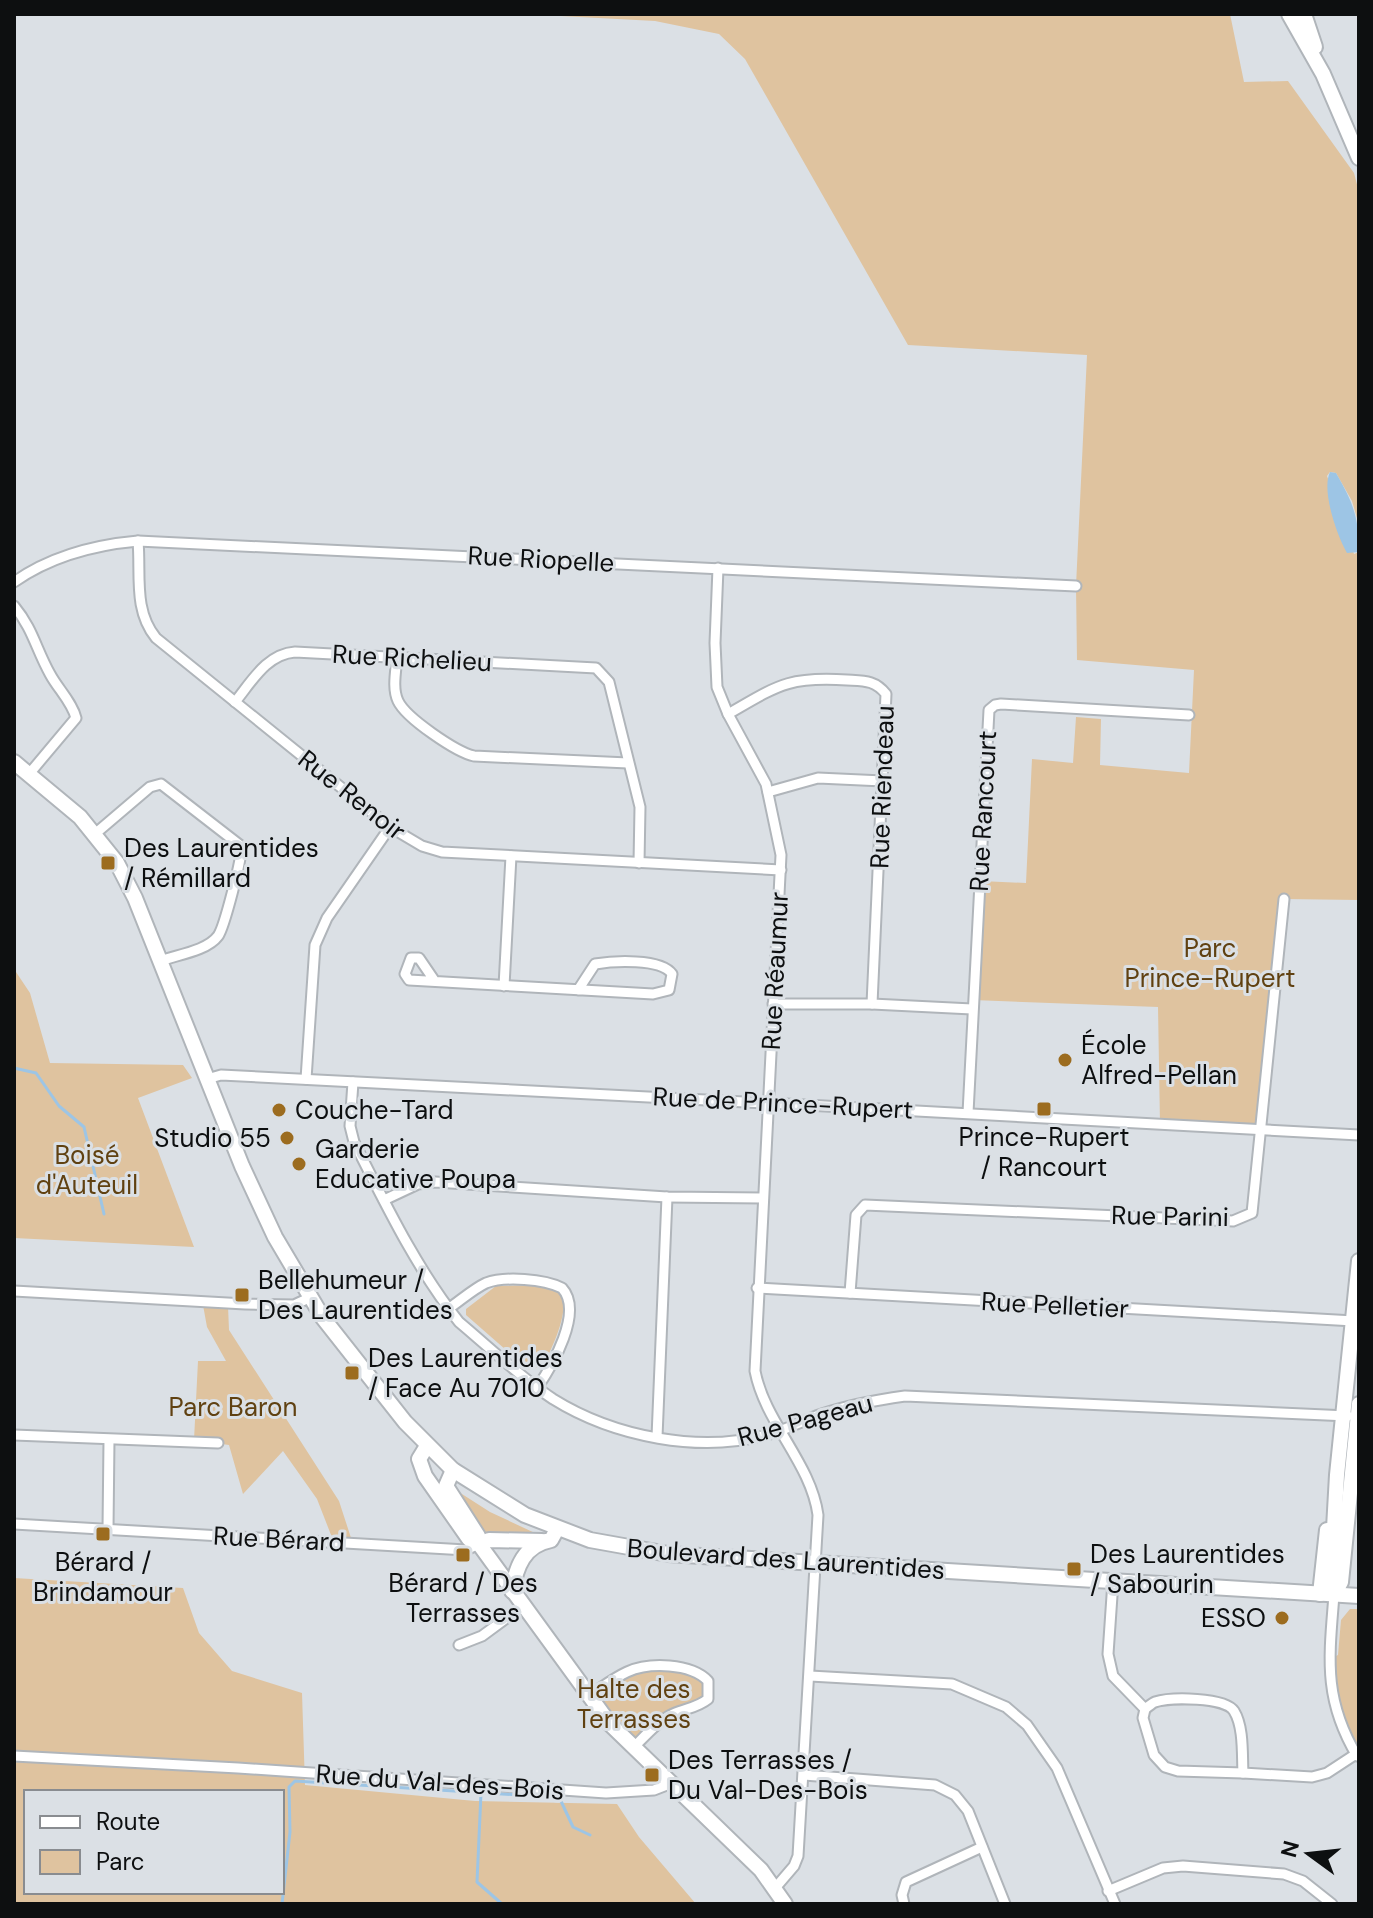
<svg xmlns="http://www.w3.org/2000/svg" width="1373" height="1918" font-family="'DM Sans',sans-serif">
	<rect width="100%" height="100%" fill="#dbe0e5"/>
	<g fill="#dfc39f" fill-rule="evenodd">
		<polygon points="523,14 1230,14 1244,82 1288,81 1354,173 1359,192 1359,525 1352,501 1336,473 1330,472 1327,476 1354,554 1359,552 1359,900 1284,899 1261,1130 1160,1124 1158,1007 973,1000 981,881 1026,883 1032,759 1073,763 1076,717 1101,719 1100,765 1189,773 1194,670 1077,660 1076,586 1087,355 908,345 745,59 719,34 655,21"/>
		<polygon points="14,969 30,993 50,1063 183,1065 192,1078 138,1098 194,1247 14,1238"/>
		<path d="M 496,1286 C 510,1286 543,1284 555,1289 C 577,1300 550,1352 543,1366 L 529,1370 L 466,1315 L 466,1309 Z"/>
		<polygon points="203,1305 228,1306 229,1330 339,1501 352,1541 333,1540 317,1499 283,1451 243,1494 229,1445 194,1440 198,1361 226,1361 207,1327"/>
		<polygon points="451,1487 490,1512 537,1534 487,1535"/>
		<path d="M 14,1578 L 183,1588 L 199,1633 L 232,1671 L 302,1693 L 305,1785 L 475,1801 L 617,1804 L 639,1837 L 696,1904 L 14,1904 ZM 26,1792 L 282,1792 L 282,1892 L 26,1892 Z"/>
		<polygon points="1350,1609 1359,1609 1359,1759 1343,1730 1328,1660 1338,1655 1341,1620"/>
		<polygon points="643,1667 701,1673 708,1699 675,1713 634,1747 588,1696"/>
	</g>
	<path fill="#9dc5e5" d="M 1330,472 L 1336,473 C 1353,502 1359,518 1359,552 L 1347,553 C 1337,536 1321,490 1330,472 Z"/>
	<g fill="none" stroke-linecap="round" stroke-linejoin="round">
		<g stroke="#9dc5e5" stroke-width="3">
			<polyline points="14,1068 36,1073 59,1106 84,1127 104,1214"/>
			<polyline points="481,1793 477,1882 502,1904"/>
			<polyline points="282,1904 290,1832 289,1787 295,1781 551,1797 560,1799 573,1827 590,1835"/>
		</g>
		<defs>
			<g id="street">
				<path d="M 138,541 C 141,574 133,610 156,638 L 390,827 L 422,846 L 442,852 L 781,870"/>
				<path d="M 718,568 L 715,643 L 717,687 L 728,714 L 766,784 L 781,855 L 755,1371 C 765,1423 811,1463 818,1515 L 798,1856 L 794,1866 L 776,1887"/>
				<path d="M 14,582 C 51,556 93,545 138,541 L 1076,586"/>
				<path d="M 14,606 C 33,629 36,649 50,674 C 58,689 72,702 76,718 L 29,774"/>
				<path d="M 397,657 C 396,671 392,688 398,701 C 406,718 456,752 474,756 L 628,763"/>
				<path d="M 235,702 C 252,681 267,654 295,652 L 596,668 L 609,682 L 640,807 L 639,863"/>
				<path d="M 728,714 C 777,686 788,676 847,680 C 864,681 875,680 886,694 L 872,1004"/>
				<polyline points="768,792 818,778 883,781"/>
				<path d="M 96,833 L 150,787 L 161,784 L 241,846 C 243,856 224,928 218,936 C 207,951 176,955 160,961"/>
				<path d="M 434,980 L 419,958 L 411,958 L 405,974 L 409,980 L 653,994 L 669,990 L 672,974 C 661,958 613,961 595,964 L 578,990"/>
				<polyline points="504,986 511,856"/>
				<polyline points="773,1004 872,1004 972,1009"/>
				<path d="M 207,1079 L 221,1075 C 600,1094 980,1114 1359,1135"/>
				<polyline points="306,1079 315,945 327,918 390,827"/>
				<path d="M 353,1082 L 350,1126 L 354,1142 C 385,1203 416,1268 459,1322 C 490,1348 520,1377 553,1399 C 614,1437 701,1454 770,1434 C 788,1429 804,1420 822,1414 C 849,1405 876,1400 905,1396 L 1348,1416"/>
				<polyline points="968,1113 989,710 995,705 1001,704 1189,715"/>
				<polyline points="384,1200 418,1184 435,1182 667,1197 762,1198"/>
				<polyline points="757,1288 1354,1321"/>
				<polyline points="14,1291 245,1304 294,1305 309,1298"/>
				<polyline points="850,1293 856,1215 865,1205 1233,1221 1252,1213 1284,899"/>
				<path d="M 448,1309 C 460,1301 473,1289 486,1283 C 505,1276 544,1279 562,1288 C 584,1312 552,1366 537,1388"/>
				<polyline points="14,1435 218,1443"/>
				<polyline points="657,1437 667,1197"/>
				<polyline points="14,1524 466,1550 479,1544"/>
				<polyline points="108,1529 109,1440"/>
				<path d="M 1113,1581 L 1108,1654 L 1113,1676 L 1145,1709 C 1148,1707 1152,1703 1155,1702 C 1171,1697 1225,1697 1234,1711 C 1244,1727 1242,1755 1243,1773 L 1312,1777 L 1327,1773 L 1356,1754"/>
				<path d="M 1334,1595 C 1329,1658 1323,1699 1357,1756"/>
				<polyline points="459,1645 482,1636 523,1606"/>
				<polyline points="810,1676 952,1684 1006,1707 1027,1725 1057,1768 1115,1904"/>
				<path d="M 588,1696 C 601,1688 614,1678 627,1672 C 649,1662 691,1663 708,1681 L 708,1699 C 697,1708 686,1708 673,1714 C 658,1721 646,1735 634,1747"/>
				<polyline points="1145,1709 1143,1718 1154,1755 1165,1767 1178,1771 1243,1773"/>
				<polyline points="14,1756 238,1768 606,1793 654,1790 672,1783"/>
				<polyline points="804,1775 935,1785 955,1795 968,1811 1005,1904"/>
				<polyline points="1108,1891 1163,1868 1183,1866 1284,1874 1303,1881 1332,1904"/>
				<polyline points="904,1904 902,1895 906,1882 982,1847"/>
			</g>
			<g id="secondary">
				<polyline points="1289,14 1323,74 1359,158"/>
				<polyline points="1304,14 1315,47"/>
				<polyline points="14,762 80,817 117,863 135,898 242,1166 275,1237 323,1318 405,1422 453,1470 525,1515 590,1540 668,1554 1359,1596"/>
				<polyline points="427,1446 419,1459 425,1476 469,1539 479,1544 610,1724 761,1870 785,1904"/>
				<polyline points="453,1470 446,1486 478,1536"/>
				<polyline points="479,1544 489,1540 542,1541"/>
				<path d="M 512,1591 C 516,1567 524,1545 551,1540 L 557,1529"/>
				<polyline points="1320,1594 1327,1530"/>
				<polyline points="1334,1595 1331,1582 1337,1475 1359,1261"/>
				<polyline points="1334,1595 1341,1582 1359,1404"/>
			</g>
		</defs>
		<use href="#street" stroke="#b0b5ba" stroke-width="13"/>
		<use href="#secondary" stroke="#b0b5ba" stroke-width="18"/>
		<use href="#street" stroke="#fff" stroke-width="9"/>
		<use href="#secondary" stroke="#fff" stroke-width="14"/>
	</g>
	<g fill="#9c6c1f" stroke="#dbe0e5" stroke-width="3">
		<rect x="100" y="855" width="16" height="16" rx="4"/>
		<circle cx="1065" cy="1060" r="8"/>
		<rect x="1036" y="1101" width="16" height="16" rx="4"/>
		<circle cx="279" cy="1110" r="8"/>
		<circle cx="287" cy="1138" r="8"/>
		<circle cx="299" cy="1164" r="8"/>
		<rect x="234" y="1287" width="16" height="16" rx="4"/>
		<rect x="344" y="1365" width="16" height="16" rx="4"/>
		<rect x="95" y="1526" width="16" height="16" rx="4"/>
		<rect x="455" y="1547" width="16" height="16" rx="4"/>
		<rect x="1066" y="1561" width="16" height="16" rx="4"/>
		<circle cx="1282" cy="1618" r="8"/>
		<rect x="644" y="1767" width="16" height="16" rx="4"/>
	</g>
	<g text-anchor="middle" stroke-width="6" stroke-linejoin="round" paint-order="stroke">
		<g font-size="26" fill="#0d0f10" stroke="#dbe0e5">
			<text transform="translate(541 559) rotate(3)" y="9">Rue Riopelle</text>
			<text transform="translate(412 658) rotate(3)" y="9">Rue Richelieu</text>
			<text transform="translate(882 787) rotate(-88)" y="9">Rue Riendeau</text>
			<text transform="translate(352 795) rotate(38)" y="9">Rue Renoir</text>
			<text transform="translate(983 811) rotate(-87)" y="9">Rue Rancourt</text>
			<text transform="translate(775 971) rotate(-87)" y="9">Rue Réaumur</text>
			<text transform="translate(783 1103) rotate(3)" y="9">Rue de Prince-Rupert</text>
			<text transform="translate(1170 1216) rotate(1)" y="9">Rue Parini</text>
			<text transform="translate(1055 1305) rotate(3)" y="9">Rue Pelletier</text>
			<text transform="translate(805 1420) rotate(-15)" y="9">Rue Pageau</text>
			<text transform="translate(279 1539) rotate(3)" y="9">Rue Bérard</text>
			<text transform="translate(786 1559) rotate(4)" y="9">Boulevard des Laurentides</text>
			<text transform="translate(440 1782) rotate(4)" y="9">Rue du Val-des-Bois</text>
		</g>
		<g font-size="26" fill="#0d0f10" stroke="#dbe0e5" text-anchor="start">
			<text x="124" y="857">Des Laurentides<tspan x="124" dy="30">/ Rémillard</tspan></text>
			<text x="1081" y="1054">École<tspan x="1081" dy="30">Alfred-Pellan</tspan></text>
			<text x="295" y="1119">Couche-Tard</text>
			<text x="1044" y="1146" text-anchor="middle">Prince-Rupert<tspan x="1044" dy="30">/ Rancourt</tspan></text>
			<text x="271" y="1147" text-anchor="end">Studio 55</text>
			<text x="315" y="1158">Garderie<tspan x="315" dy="30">Educative Poupa</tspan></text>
			<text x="258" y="1289">Bellehumeur /<tspan x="258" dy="30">Des Laurentides</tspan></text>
			<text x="368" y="1367">Des Laurentides<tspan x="368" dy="30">/ Face Au 7010</tspan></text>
			<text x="1090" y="1563">Des Laurentides<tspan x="1090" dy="30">/ Sabourin</tspan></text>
			<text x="103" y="1571" text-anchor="middle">Bérard /<tspan x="103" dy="30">Brindamour</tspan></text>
			<text x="463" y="1592" text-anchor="middle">Bérard / Des<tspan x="463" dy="30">Terrasses</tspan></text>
			<text x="1266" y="1627" text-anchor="end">ESSO</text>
			<text x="668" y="1769">Des Terrasses /<tspan x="668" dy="30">Du Val-Des-Bois</tspan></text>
		</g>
		<g font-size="26" fill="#604111" stroke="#dbe0e5">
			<text x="1210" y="957">Parc<tspan x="1210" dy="30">Prince-Rupert</tspan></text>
			<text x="87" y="1164">Boisé<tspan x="87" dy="30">d'Auteuil</tspan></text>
			<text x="233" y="1416">Parc Baron</text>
			<text x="634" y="1698">Halte des<tspan x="634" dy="30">Terrasses</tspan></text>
		</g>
	</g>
	<rect width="1373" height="1918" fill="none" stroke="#0d0f10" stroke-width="32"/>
	<rect x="24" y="1790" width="260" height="104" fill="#dbe0e5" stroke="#898c90" stroke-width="2"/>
	<rect x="40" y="1816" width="40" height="12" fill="#ffffff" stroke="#898c90" stroke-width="2"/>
	<text x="96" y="1830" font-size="24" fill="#0d0f10">Route</text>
	<rect x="40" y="1850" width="40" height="24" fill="#dfc39f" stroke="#898c90" stroke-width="2"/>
	<text x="96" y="1870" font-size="24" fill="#0d0f10">Parc</text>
	<g transform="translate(1309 1854) rotate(285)" stroke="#dbe0e5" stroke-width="6" paint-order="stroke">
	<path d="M0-6L14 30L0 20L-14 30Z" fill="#0d0f10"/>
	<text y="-12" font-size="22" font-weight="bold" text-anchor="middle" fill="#0d0f10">N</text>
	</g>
</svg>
